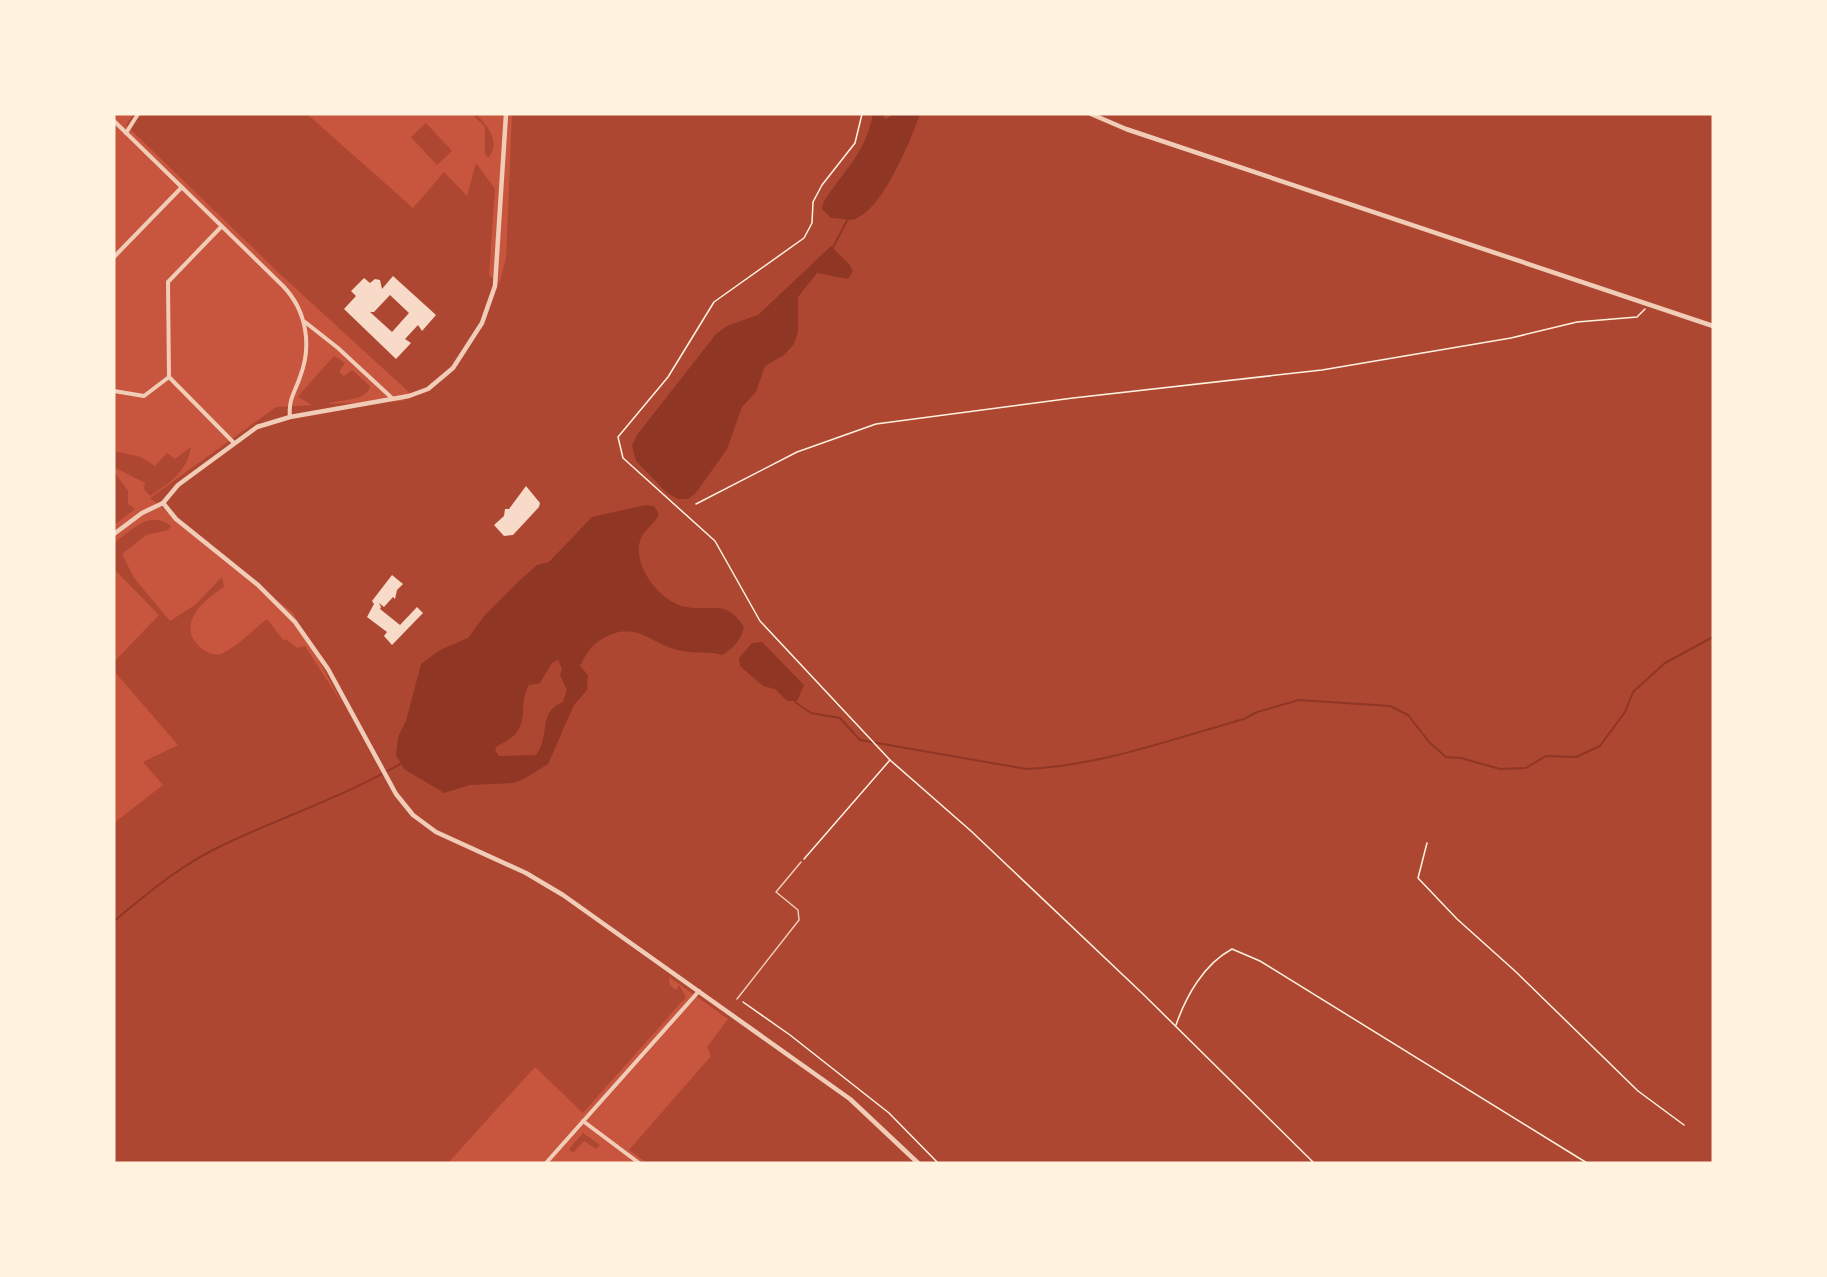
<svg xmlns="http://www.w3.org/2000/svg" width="1827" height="1277" font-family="'Varela Round',sans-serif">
	<rect width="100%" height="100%" fill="#c8553d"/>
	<g fill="#ae4732">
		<path d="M 134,114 L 307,114 L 413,208 L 444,172 L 467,196 L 476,163 L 495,189 L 489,275 L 499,284 L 506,258 L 512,114 L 1713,114 L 1713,1163 L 647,1163 L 629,1150 L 711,1056 L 707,1047 L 728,1019 L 669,977 L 670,985 L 676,990 L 679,985 L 686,997 L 583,1113 L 535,1067 L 448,1163 L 114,1163 L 114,823 L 163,785 L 143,762 L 178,745 L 114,671 L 114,662 L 159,615 L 114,569 L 114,543 C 132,530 150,509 171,526 L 168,530 L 146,535 L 122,554 L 134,578 L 170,621 L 195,605 L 222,577 L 224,587 C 200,602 173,629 205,651 C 211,654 217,656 223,653 C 238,646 253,630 267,619 L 284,641 L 286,639 L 297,648 L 305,646 L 343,705 L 293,613 L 150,498 L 276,407 L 312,405 L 298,397 L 300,394 L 334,356 L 345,363 L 339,372 L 344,376 L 352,370 L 370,386 C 367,402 339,399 327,404 L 403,401 L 411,394 L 282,276 L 126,125 Z"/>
		<path d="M 472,114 L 476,114 C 487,125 502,143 488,158 L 485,154 L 485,127 Z"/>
		<polygon points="426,123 452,151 437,165 411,137"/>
		<path d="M 191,447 C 187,472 169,483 150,496 L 144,489 L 145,483 L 114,467 L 114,451 L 141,457 L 155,466 L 167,453 L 175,459 Z"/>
		<polygon points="114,472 128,491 128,504 135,509 114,525"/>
		<polygon points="583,1133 600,1145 596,1149 584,1141 573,1153 569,1149"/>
	</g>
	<g fill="#8f3625" fill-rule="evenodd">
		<path d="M 873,114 L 881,114 L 886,119 L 894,114 L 920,114 C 910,141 884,208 855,219 C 849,221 838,218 831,218 L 822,209 L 823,203 C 844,169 864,157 873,114 Z"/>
		<polygon points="831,246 849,264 853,271 848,279 817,273 798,297 798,332 794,344 784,355 765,366 756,392 742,407 727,449 696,493 688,499 678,499 667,493 636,461 632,445 637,435 716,334 727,326 758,315"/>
		<path d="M 645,505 L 654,506 L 659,514 C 656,523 646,528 642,536 C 629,561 658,600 682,606 C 710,613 725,597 744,627 C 741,640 734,647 723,655 C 709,651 696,654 682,651 C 653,646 638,621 608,636 C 593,642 587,652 580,666 L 588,675 L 587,690 L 574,705 L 548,764 L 524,779 L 513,783 L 470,785 L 444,793 L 404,769 L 396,755 L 398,737 L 406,721 L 421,664 L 440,650 L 468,638 L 485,615 L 518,582 L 537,565 L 549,562 L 592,517 ZM 558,660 L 562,669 L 560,675 L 567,690 L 563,702 C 537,712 551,735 536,755 L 499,756 L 495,750 L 497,746 C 536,729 515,709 529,685 L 540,683 L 552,663 Z"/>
		<polygon points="762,642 804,685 797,701 787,701 775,689 763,686 740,666 739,658 752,643"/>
	</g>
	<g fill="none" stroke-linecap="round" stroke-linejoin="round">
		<g stroke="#8f3625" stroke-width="2">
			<polyline points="832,249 849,217"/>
			<path d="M 795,702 L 811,713 L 840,718 L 860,740 L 1026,769 C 1099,766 1173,739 1244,719 L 1257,712 L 1299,700 L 1390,706 L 1408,715 L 1430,743 L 1446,757 L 1461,758 L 1500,769 L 1526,768 L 1546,756 L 1576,757 L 1600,746 L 1625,712 L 1633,692 L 1665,663 L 1713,637"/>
			<path d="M 114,921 C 148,893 182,864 223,845 C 282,817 345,796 402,763"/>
		</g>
	</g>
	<g fill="#f7dbc8" fill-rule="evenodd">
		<path d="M 393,276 L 436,315 L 422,331 L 418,325 L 405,339 L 411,343 L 396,359 L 344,309 L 356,296 L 351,291 L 364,278 L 370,283 L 375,279 L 380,280 L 382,289 ZM 390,295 L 409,313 L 392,332 L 370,312 L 374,312 Z"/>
		<polygon points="526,486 540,503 539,507 513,535 504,536 494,525 504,516 505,509 509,509"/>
		<polygon points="392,575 403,584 397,590 395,599 393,597 384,607 379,603 381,607 380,609 400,625 417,607 423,613 392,645 384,636 387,632 367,617 374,604 372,601"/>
	</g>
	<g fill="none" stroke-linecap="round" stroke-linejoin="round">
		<g stroke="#fff3e0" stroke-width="1.5">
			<polyline points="862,114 855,143 822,185 813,202 812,223 804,238 714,302 668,377 618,437 623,458 715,541 760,621 890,760 971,831 1143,994 1314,1163"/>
			<polyline points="696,504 797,452 876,424 1073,398 1322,370 1511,338 1577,322 1637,317 1645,309"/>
			<polyline points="1427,843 1418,878 1457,919 1515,971 1638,1091 1684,1125"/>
			<polyline points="804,859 890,760"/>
			<polyline points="743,1002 790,1035 889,1113 938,1163"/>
			<path d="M 1176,1025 C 1186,996 1204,964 1232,949 L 1260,961 L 1587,1163"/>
		</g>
		<polyline stroke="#f1ccb7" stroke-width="1.5" points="737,999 799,920 798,910 776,892 801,862"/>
		<g stroke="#f1ccb7" stroke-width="4">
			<path d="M 114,121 L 283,286 C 307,311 312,346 300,377 C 295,392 288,400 290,417"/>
			<polyline points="126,133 138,114"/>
			<polyline points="221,227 168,282 169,377 234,443"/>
			<polyline points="114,257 181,188"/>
			<polyline points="305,322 338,348 393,399"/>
			<polyline points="114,391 144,396 169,377"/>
			<polyline points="583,1121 639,1163"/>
			<polyline points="546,1163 699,991"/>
		</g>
		<g stroke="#f1ccb7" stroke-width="4.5">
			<polyline points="1091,114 1126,129 1713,326"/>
			<polyline points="163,503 176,519 258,585 295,622 328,669 396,794 413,815 436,832 526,873 563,895 850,1099 918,1163"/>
			<polyline points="114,534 142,513 163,503 178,485 257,427 290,417 409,396 428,389 453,368 482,323 495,286 506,114"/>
		</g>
	</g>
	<rect width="1827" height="1277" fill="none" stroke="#fff3e0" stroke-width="231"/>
</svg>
